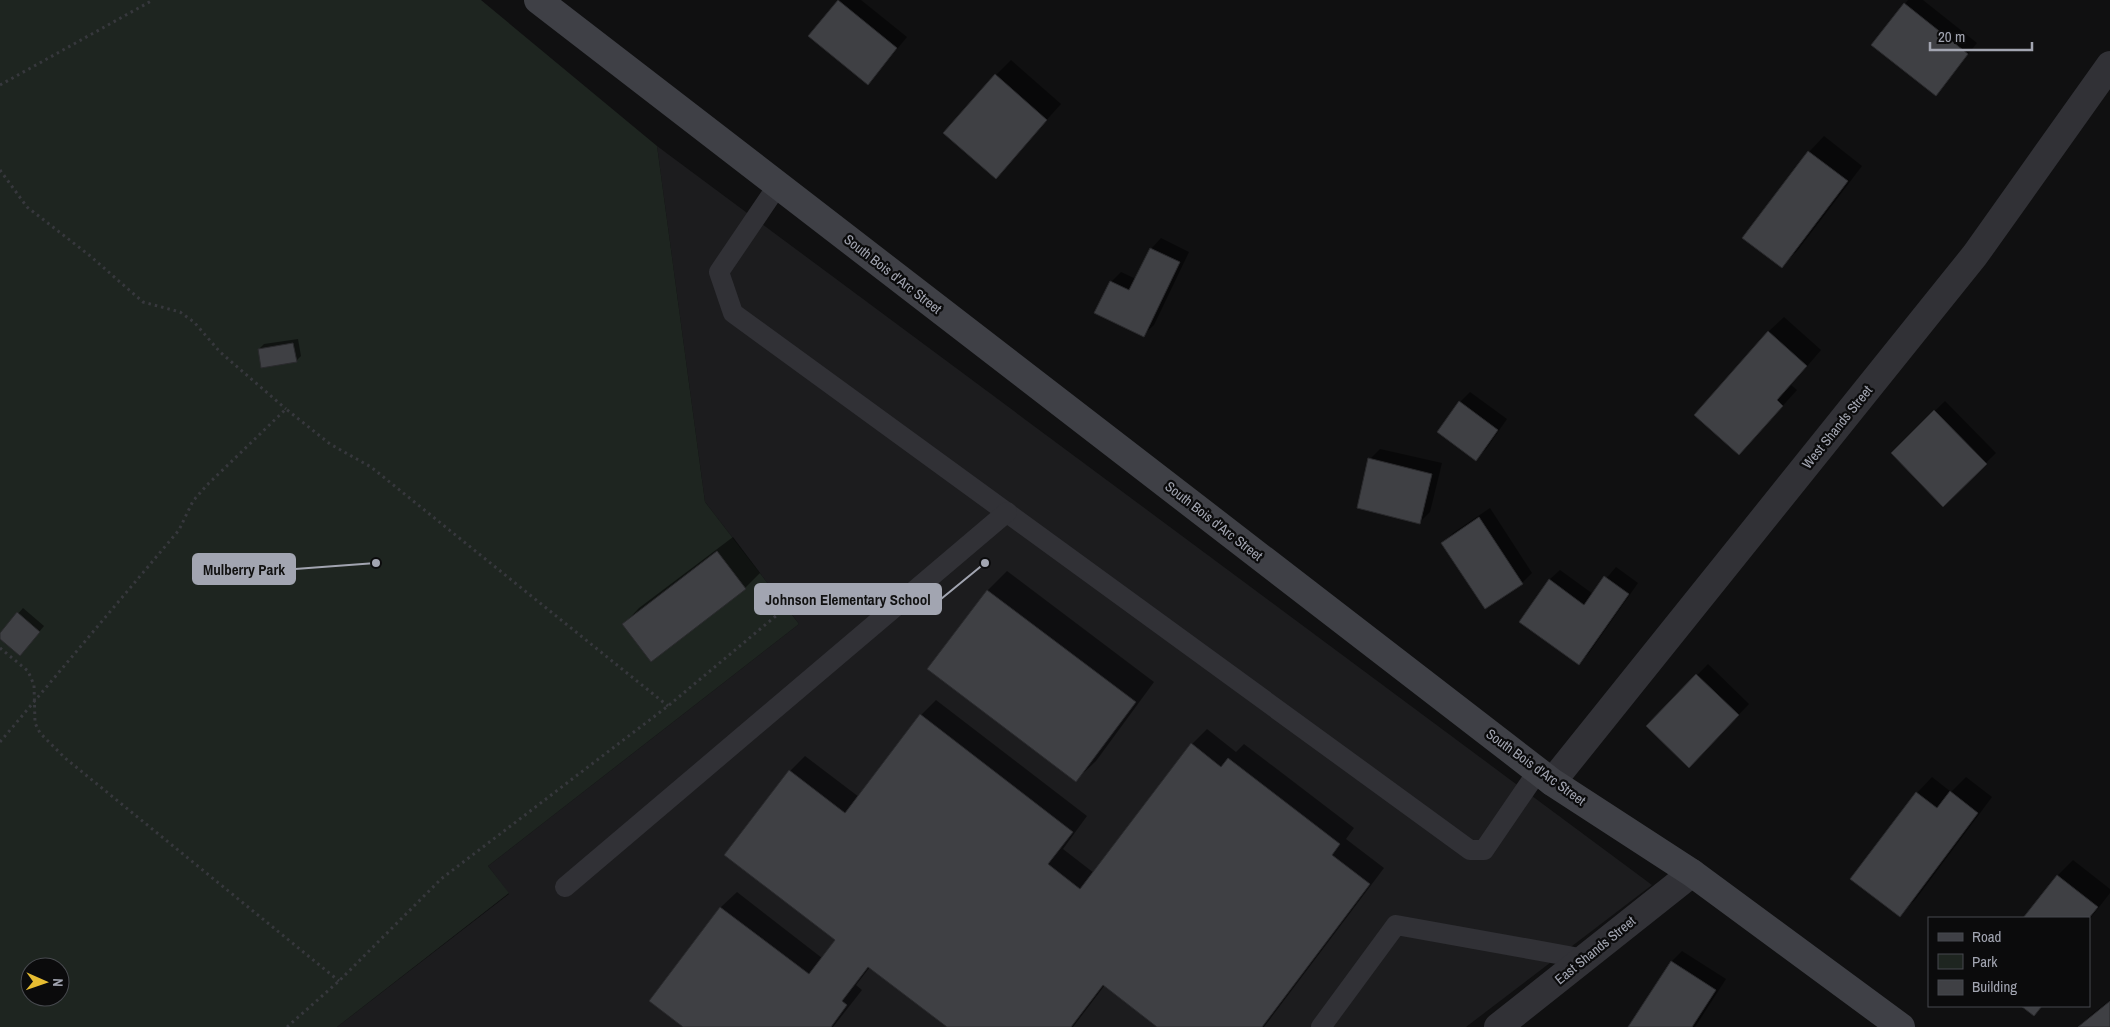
<svg xmlns="http://www.w3.org/2000/svg" width="2110" height="1027" font-family="'Archivo Narrow',sans-serif">
	<rect width="100%" height="100%" fill="#101011"/>
	<polygon fill="#1c1c1e" points="657,146 1652,885 1466,1027 337,1027 509,894 488,866 799,624 705,502"/>
	<path fill="#1e2520" fill-rule="evenodd" d="M 0,0 L 481,0 L 657,146 L 705,502 L 799,624 L 488,866 L 509,893 L 337,1027 L 0,1027 ZM 30,967 L 60,967 L 60,997 L 30,997 Z"/>
	<g fill="#0007">
		<polygon points="840,0 861,0 907,37 868,84 810,36"/>
		<polygon points="1908,0 1923,0 1977,43 1936,94 1905,4"/>
		<polygon points="1011,60 1061,104 995,177 996,75"/>
		<polygon points="1824,136 1862,166 1797,251 1782,266 1744,238 1809,152"/>
		<polygon points="1161,238 1189,252 1154,325 1143,335 1111,282 1121,272 1136,279 1151,249"/>
		<polygon points="1784,317 1821,350 1791,385 1797,390 1739,454 1768,332"/>
		<polygon points="298,339 301,356 296,361 259,349 264,344"/>
		<polygon points="1470,392 1507,419 1486,449 1476,459 1460,402"/>
		<polygon points="1945,401 1996,453 1943,505 1892,453"/>
		<polygon points="1380,449 1442,463 1430,512 1420,522 1370,459"/>
		<polygon points="1490,508 1532,573 1522,583 1443,543 1453,533"/>
		<polygon points="733,537 760,573 745,588 624,624 639,608"/>
		<polygon points="1616,567 1638,583 1589,653 1579,663 1549,580 1560,570 1593,594"/>
		<polygon points="1007,571 1154,682 1096,761 1076,780 929,669 988,590"/>
		<polygon points="23,608 44,626 25,649 0,637 0,635"/>
		<polygon points="1708,664 1749,704 1699,756 1648,726"/>
		<polygon points="936,700 1087,816 1063,849 1094,873 1192,744 1207,729 1236,752 1244,744 1354,828 1346,839 1384,868 1264,1027 1159,1027 1105,985 1073,1027 949,1027 870,967 856,985 862,990 833,1027 685,1027 651,1001 721,907 737,892 822,958 837,940 790,771 805,756 859,797 921,715"/>
		<polygon points="1932,777 1951,792 1966,777 1992,797 1915,900 1899,915 1852,879 1917,793"/>
		<polygon points="2073,860 2110,889 2110,893 2089,920 2089,918 2024,918 2058,875"/>
		<polygon points="1682,951 1726,979 1695,1027 1630,1027 1672,961"/>
		<polygon points="2110,1000 2110,1027 2079,1027 2091,1015"/>
	</g>
	<g fill="#3f4044" stroke="#2a2a2d">
		<polygon points="838,0 897,48 868,85 808,36"/>
		<polygon points="1904,3 1968,54 1936,96 1871,45"/>
		<polygon points="995,74 1047,120 996,179 943,133"/>
		<polygon points="1808,151 1848,181 1782,268 1742,238"/>
		<polygon points="1150,248 1180,262 1144,337 1094,313 1110,281 1129,290"/>
		<polygon points="1768,331 1807,366 1777,400 1783,406 1739,455 1694,415"/>
		<polygon points="293,343 297,362 261,368 258,349"/>
		<polygon points="1459,401 1498,430 1476,461 1437,432"/>
		<polygon points="1934,410 1987,464 1943,507 1891,453"/>
		<polygon points="1368,458 1432,474 1420,524 1357,508"/>
		<polygon points="1479,517 1523,584 1485,609 1441,543"/>
		<polygon points="717,551 746,589 651,662 622,624"/>
		<polygon points="1604,576 1629,594 1579,665 1519,622 1549,579 1584,605"/>
		<polygon points="987,590 1136,702 1076,782 927,669"/>
		<polygon points="17,612 40,632 20,656 0,639 0,633"/>
		<polygon points="1696,674 1739,715 1689,768 1646,726"/>
		<polygon points="920,714 1073,832 1048,864 1080,889 1191,743 1221,767 1228,758 1340,844 1332,855 1370,884 1262,1027 1157,1027 1103,985 1071,1027 947,1027 868,967 842,1001 847,1005 831,1027 683,1027 649,1001 720,907 809,974 835,940 724,855 789,770 845,813"/>
		<polygon points="1950,791 1978,813 1900,917 1850,879 1916,792 1937,808"/>
		<polygon points="2057,875 2098,907 2089,918 2023,918"/>
		<polygon points="1671,961 1716,990 1692,1027 1628,1027"/>
		<polygon points="2110,1001 2110,1027 2078,1027"/>
		<polygon points="2021,1006 2042,1006 2034,1016"/>
	</g>
	<g fill="none" stroke-linecap="round" stroke-linejoin="round">
		<g stroke="#37383d" stroke-width="3" stroke-dasharray="2.5 4" stroke-linecap="butt">
			<polyline points="0,85 153,0"/>
			<polyline points="0,170 27,207 89,255 143,302 180,312 194,322 220,352 286,409"/>
			<polyline points="0,648 28,671 34,685 35,723 40,733 65,758 339,981"/>
			<polyline points="0,742 179,530 193,501 207,485 286,409 330,444 371,467 668,706"/>
			<polyline points="287,1027 339,981 441,879 668,706 777,615 814,598 843,601"/>
		</g>
		<g stroke="#313136" stroke-width="20">
			<polyline points="778,185 719,272 733,313 1470,850 1484,850 1538,771"/>
			<polyline points="565,887 1007,512"/>
			<polyline points="1321,1027 1396,925 1585,959"/>
		</g>
		<g stroke="#313136" stroke-width="28">
			<polyline points="1552,782 1975,255 2110,65"/>
			<polyline points="1498,1027 1692,873"/>
		</g>
		<polyline stroke="#3f4046" stroke-width="28" points="538,0 1552,782 1692,873 1901,1027"/>
	</g>
	<g text-anchor="middle" stroke-width="4.5" stroke-linejoin="round" paint-order="stroke">
		<g font-size="14" fill="#a2a5b1" stroke="#0b0b0c">
			<text transform="translate(893 274) rotate(38)" y="5">South Bois d'Arc Street</text>
			<text transform="translate(1837 427) rotate(-51)" y="5">West Shands Street</text>
			<text transform="translate(1214 521) rotate(38)" y="5">South Bois d'Arc Street</text>
			<text transform="translate(1536 767) rotate(36)" y="5">South Bois d'Arc Street</text>
			<text transform="translate(1595 950) rotate(-39)" y="5">East Shands Street</text>
		</g>
	</g>
	<path fill="none" stroke="#a2a5b1" stroke-width="2" d="M376 563L295 569M985 563L941 599"/>
	<g fill="#a2a5b1" stroke="#0b0b0c" stroke-width="2">
		<circle cx="376" cy="563" r="5"/>
		<circle cx="985" cy="563" r="5"/>
	</g>
	<g fill="#a2a5b1" stroke="#a2a5b1" stroke-width="2">
		<rect x="193" y="554" width="102" height="30" rx="5"/>
		<rect x="755" y="584" width="186" height="30" rx="5"/>
	</g>
	<g font-size="15" text-anchor="middle" font-weight="bold" fill="#111">
		<text x="244" y="575">Mulberry Park</text>
		<text x="848" y="605">Johnson Elementary School</text>
	</g>
	<rect x="1928" y="917" width="162" height="90" fill="#0b0b0c" stroke="#47494e"/>
	<rect x="1938" y="933" width="25" height="8" fill="#3f4046" stroke="#47494e"/>
	<text x="1972" y="942" font-size="15" fill="#a2a5b1">Road</text>
	<rect x="1938" y="954" width="25" height="15" fill="#1e2520" stroke="#47494e"/>
	<text x="1972" y="967" font-size="15" fill="#a2a5b1">Park</text>
	<rect x="1938" y="980" width="25" height="15" fill="#3f4044" stroke="#47494e"/>
	<text x="1972" y="992" font-size="15" fill="#a2a5b1">Building</text>
	<g transform="translate(45 982) rotate(92)"><circle r="24" fill="#0b0b0c" stroke="#47494e"/>
	<path d="M0-4L9 19L0 12L-9 19Z" fill="#e7bd32"/>
	<text y="-8" font-size="14" font-weight="bold" text-anchor="middle" fill="#a2a5b1">N</text>
	</g>
	<path d="M1930 42v8h102v-8" fill="none" stroke="#a2a5b1" stroke-width="2.5"/>
	<text x="1938" y="42" font-size="15" fill="#a2a5b1" stroke="#0b0b0c" stroke-width="4" paint-order="stroke">20 m</text>
</svg>
